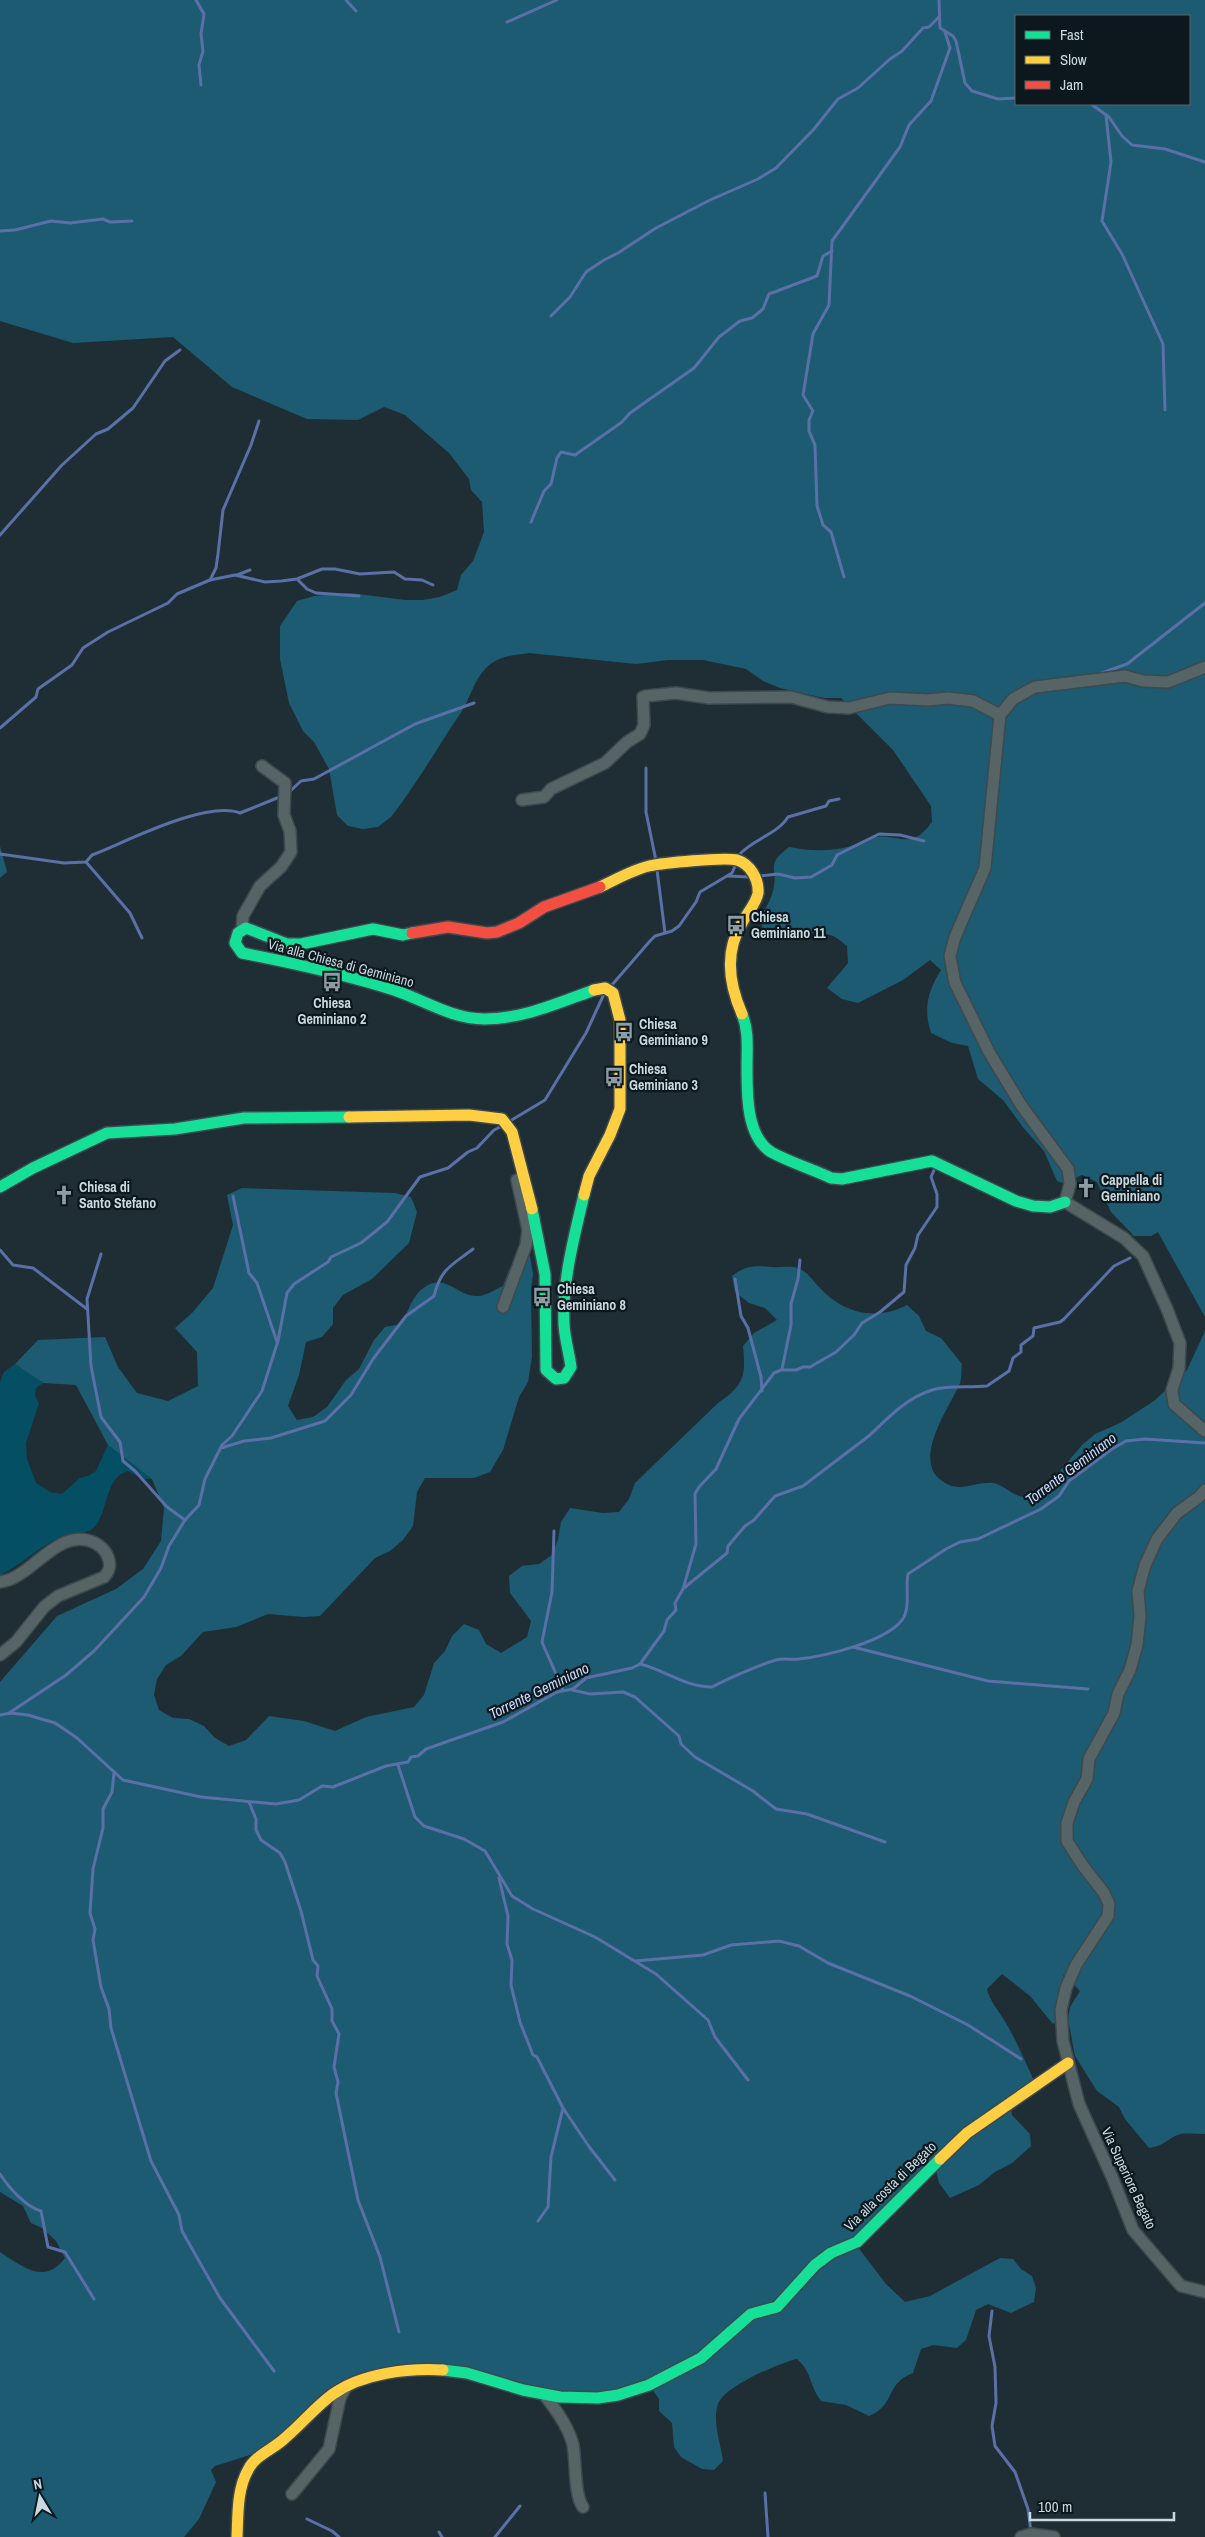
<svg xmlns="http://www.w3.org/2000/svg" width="1205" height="2537" font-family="'Archivo Narrow',sans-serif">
	<rect width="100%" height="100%" fill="#1f2e34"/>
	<path fill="#054f64" d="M 15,1364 L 43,1383 L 36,1388 L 35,1396 L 39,1403 L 26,1443 L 27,1459 L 36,1483 L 50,1492 L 62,1494 L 80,1478 L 88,1476 L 96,1471 L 108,1445 L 152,1479 L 143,1479 L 128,1471 C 106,1477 108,1507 97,1524 C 90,1535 76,1532 65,1535 C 45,1542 21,1565 0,1575 L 0,1382 L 4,1372 Z"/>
	<g fill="#1c5b71" fill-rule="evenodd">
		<path d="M 0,0 L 1205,0 L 1205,1317 L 1158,1232 L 1151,1236 L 1134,1236 L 1111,1212 L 1097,1182 L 1082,1175 L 1063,1183 L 1057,1181 L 1044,1151 L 1022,1126 L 1003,1100 L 978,1079 L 968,1046 L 952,1043 L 931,1033 C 923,1008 928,991 941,970 L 930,960 L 903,980 L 858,1003 L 842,999 L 827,988 L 848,963 L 847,946 C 843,943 838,938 833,936 C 816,929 785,937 765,934 L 759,918 C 765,910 770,902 773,891 C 779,867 764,866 789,847 C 810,851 830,852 851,846 C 858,843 866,838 873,837 C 901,833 910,852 932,822 L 931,806 L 893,750 L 841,698 L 824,698 L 780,688 L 763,681 L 746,669 L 703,660 L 668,660 L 636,664 L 529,653 C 514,655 498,656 486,668 C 473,681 470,700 460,714 C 437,748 416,785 391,817 L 378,827 L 363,829 L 348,826 L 337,815 L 329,769 L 314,742 L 303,731 L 289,703 L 280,659 L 280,626 L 297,601 L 314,596 L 350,593 L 405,600 L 423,600 L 440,597 L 457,590 L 461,575 L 473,561 L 484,532 L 482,502 L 471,490 L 469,479 L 449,453 L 405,415 L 384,407 L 358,420 L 307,419 L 232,387 L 173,337 L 73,343 L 0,321 ZM 1016,16 L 1189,16 L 1189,104 L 1016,104 Z"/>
		<polygon points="0,846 7,872 0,878"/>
		<path d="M 242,1188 L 395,1193 L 411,1197 L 417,1212 L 409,1243 L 372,1279 L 343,1295 L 333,1308 L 333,1324 L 322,1337 L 306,1342 L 299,1375 L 288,1406 L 297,1420 L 313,1417 L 327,1407 L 346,1380 L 359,1369 L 374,1340 L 385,1327 L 401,1324 C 406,1316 412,1299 418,1293 C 443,1267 457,1298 478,1296 C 486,1296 496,1289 503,1286 C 510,1266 510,1263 530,1256 L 533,1274 L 531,1290 L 532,1357 L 528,1382 L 519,1397 L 503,1450 L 490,1472 L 474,1478 L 425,1478 L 417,1492 L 413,1526 L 403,1540 L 390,1551 L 375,1558 L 320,1616 L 303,1617 L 268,1614 L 236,1627 L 203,1632 L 181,1656 L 166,1665 L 157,1679 L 154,1695 L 159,1710 L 173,1718 L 189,1719 L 204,1726 L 215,1738 L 229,1746 L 246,1740 L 269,1716 L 304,1721 L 335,1731 L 366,1717 L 414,1707 L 424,1695 L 434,1663 L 445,1651 L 452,1636 L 464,1624 L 479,1630 L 486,1644 L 501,1653 L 527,1637 L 531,1621 L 510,1593 L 509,1576 L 522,1566 L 539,1564 L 552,1555 L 558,1539 L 561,1522 L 570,1508 L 603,1513 L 619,1512 L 629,1499 L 635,1483 L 719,1402 C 744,1386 746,1375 743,1346 L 754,1333 L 777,1320 L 765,1308 L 749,1303 L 735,1292 L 732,1276 C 745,1266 754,1265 771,1267 C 779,1268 790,1265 798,1268 C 809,1273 812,1280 820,1288 C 844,1314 876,1321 907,1305 L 919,1316 L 926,1331 L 941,1338 L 962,1364 C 961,1370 962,1377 960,1383 C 950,1407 907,1465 947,1484 C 962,1492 978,1481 993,1483 C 1004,1485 1013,1496 1024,1497 C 1028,1498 1034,1496 1039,1496 L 1082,1445 L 1095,1434 L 1120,1423 L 1154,1401 L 1187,1370 L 1205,1331 L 1205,2134 C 1197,2134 1188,2133 1181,2134 C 1167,2138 1165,2146 1149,2148 L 1125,2119 L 1119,2107 L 1097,2091 L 1075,2056 L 1068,2019 L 1070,2007 L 1080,1991 L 1064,1974 L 1057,2002 L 1058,2021 L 1053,2024 L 1030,1996 L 1002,1974 L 987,1989 C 990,2002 999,2011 1006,2023 C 1017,2042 1026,2063 1035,2083 L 1010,2097 L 1012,2115 L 1030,2134 L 1031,2146 L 1012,2163 L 995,2172 L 979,2185 L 950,2198 L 939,2183 L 936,2170 L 851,2238 L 886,2284 L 905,2302 L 930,2296 L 1000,2258 L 1013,2259 L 1021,2269 L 1032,2276 L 1036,2288 L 1034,2302 L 1011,2313 L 988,2304 L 976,2310 L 966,2340 L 957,2348 L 933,2345 L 921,2349 L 913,2373 C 884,2384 897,2404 869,2416 L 846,2405 L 821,2401 C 809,2385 812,2372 797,2359 C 779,2363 725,2386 718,2404 C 712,2420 721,2445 723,2461 L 714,2470 L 702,2469 L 681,2457 L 674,2447 L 672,2423 L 659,2411 L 659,2399 L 652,2389 L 592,2394 L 547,2391 L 472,2370 L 356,2377 L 273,2442 L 253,2454 L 215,2466 L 211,2470 L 216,2482 L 199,2519 L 184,2537 L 0,2537 L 0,2252 C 22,2266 44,2286 65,2258 L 56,2241 L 42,2228 L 31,2223 L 23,2206 L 0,2192 L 0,1682 L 57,1616 L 116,1589 L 143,1569 L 161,1541 L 164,1508 L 152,1479 L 108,1445 L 76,1385 L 43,1383 L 15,1364 L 38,1340 L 105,1337 L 118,1367 L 137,1393 L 168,1401 L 198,1386 L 197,1352 L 175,1328 L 192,1313 L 213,1288 L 233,1225 L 227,1195 Z"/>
	</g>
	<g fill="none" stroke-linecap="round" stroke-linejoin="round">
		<g stroke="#5a70a7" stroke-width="3">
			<polyline points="196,0 204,14 201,34 203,51 199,65 201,85"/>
			<polyline points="346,0 356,11"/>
			<polyline points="939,0 940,28 953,36 956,41 965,83 972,91 998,99 1016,98"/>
			<polyline points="507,22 557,0"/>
			<polyline points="1091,104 1109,117 1122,136 1132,145 1165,149 1205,162"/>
			<polyline points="1106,115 1111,162 1102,221 1122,254 1163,344 1165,410"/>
			<polyline points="0,231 15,230 51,221 70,223 103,219 110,222 132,221"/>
			<polyline points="551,316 570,297 586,272 604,260 618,253 656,228 710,200 758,179 776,168 814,129 838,99 858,88 890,59 902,51 923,28 929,27 939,17"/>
			<polyline points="531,522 544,491 551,484 557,458 561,452 575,455 622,422 630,413 694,368 719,337 740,321 752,318 763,309 769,294 817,276 823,256 832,251"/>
			<polyline points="0,535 62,465 96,434 108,429 133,408 165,361 180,350"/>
			<polyline points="237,575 250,570"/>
			<polyline points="844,577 831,532 823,525 817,506 815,445 809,431 809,420 813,411 803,395 813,334 829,305 832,241 900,147 909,125 931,101 950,48 945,32"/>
			<polyline points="210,580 216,568 218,554 223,510 251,445 259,421"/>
			<polyline points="298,580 307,589 316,593 359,596"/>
			<polyline points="1096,675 1127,664 1205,603"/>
			<polyline points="0,728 36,697 38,689 72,665 83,648 108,632 168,603 177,594 210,580 235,575 265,582 281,581 297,579 322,569 335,569 360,574 394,572 405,579 422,580 433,585"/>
			<polyline points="646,768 646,812 656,861"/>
			<polyline points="287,794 301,781 314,779 415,724 474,703"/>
			<path d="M 0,854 L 64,863 L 86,862 L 92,855 C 126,842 205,800 240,813 L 282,796"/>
			<path d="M 738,856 C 752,839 777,835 788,817 L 826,806 L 829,801 L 839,799"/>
			<polyline points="86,862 130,913 142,938"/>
			<polyline points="657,870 665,933"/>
			<polyline points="728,876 749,877"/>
			<polyline points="760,876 778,874 795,878 811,877 832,865 837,855 879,834 900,835 924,841"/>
			<polyline points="611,986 650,941 655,936 672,931 679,926 696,902 700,892 732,873 736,864"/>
			<polyline points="510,1121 545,1100 586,1033 604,994"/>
			<polyline points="233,1196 249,1273 257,1283 277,1342"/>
			<polyline points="0,1250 13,1265 33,1268 87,1309"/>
			<polyline points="101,1254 87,1299 91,1366 101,1417 120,1442 123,1461 135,1471 167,1507 185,1520"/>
			<polyline points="735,1279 741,1316 748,1328 761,1377 762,1391"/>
			<polyline points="782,1369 791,1325 791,1304 798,1279 800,1260"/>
			<path d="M 221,1448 L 244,1441 L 271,1438 L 325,1421 L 351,1395 L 373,1359 L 406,1316 L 434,1296 C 441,1268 451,1266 473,1249"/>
			<polyline points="554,1531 552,1592 542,1642 563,1690"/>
			<path d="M 684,1588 L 727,1553 L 728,1546 L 745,1526 L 754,1520 L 775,1496 L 803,1486 L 870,1435 C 888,1418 906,1398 932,1390 C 949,1385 969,1388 987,1386 L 1009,1371 L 1013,1358 L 1021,1352 L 1021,1345 L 1033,1336 L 1034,1328 L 1060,1322 L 1064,1319 L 1114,1266 L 1130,1258"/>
			<polyline points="853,1647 988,1681 1088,1689"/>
			<polyline points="640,1664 664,1631 667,1620 676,1610 675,1603 683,1589 696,1544 695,1494 699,1487 716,1469 739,1419 774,1373 781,1370 796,1370 803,1367 810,1367 836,1352 854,1335 862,1323 880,1312 904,1292 906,1265 915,1248 918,1235 937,1207 937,1194 931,1177 935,1168"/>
			<polyline points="572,1690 590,1694 623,1692 635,1697 679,1736 681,1744 695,1757 753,1791 776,1809 807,1814 885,1842"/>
			<polyline points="9,1713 66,1675 94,1651 144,1597 161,1568 169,1546 185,1520 199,1505 205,1479 222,1445 232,1436 262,1391 278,1341 287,1293 294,1284 328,1262 331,1257 361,1243 387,1222 420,1177 448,1168 468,1152 477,1148 494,1130 502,1126"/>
			<path d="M 0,1715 L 11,1713 L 28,1715 L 55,1723 L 77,1738 L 123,1780 L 201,1797 L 276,1804 L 299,1800 L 322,1786 L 333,1787 L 386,1766 L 408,1762 L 411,1757 L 418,1756 L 426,1749 L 503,1722 L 557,1692 L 573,1689 L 586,1678 L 632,1668 L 640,1664 C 665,1670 685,1687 712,1687 C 727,1679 759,1665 776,1660 C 783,1658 791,1660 799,1659 C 826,1656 885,1642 902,1620 C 911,1608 905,1588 908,1574 L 946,1549 L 960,1542 L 978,1539 L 1041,1509 L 1059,1496 L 1069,1481 L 1112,1449 L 1126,1441 L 1145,1439 L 1205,1443"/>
			<polyline points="398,1765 415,1817 424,1826 464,1839 485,1851 512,1896 533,1909 595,1937 656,1974 708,2020 715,2037 748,2080"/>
			<polyline points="114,1773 112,1792 103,1809 103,1828 93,1869 90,1913 95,1929 93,1940 101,1987 109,2009 111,2028 151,2161 179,2215 182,2231 220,2298 274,2371"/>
			<polyline points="249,1802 256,1819 256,1830 261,1840 280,1853 285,1862 301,1911 313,1960 318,1966 317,1976 332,2009 332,2021 339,2034 334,2067 338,2082 336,2093 358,2200 380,2257 399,2332"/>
			<polyline points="499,1878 508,1916 507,1944 512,1960 511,1985 520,2022 533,2055 537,2057 563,2108 551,2157 548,2207 538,2221"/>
			<polyline points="635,1961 703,1955 731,1945 779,1941 799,1946 828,1963 910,1996 968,2025 1021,2059"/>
			<polyline points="563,2108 590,2148 615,2180"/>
			<path d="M 0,2174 C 8,2187 26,2207 41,2211 L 48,2247 L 65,2252 L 94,2299"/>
			<polyline points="992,2311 989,2336 995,2367 996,2403 992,2426 995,2446 1015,2472 1028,2509 1031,2532"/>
			<polyline points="765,2493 768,2537"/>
			<polyline points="307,2519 332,2531 339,2537"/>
			<polyline points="439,2532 442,2537"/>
			<polyline points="495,2537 520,2506"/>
		</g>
		<defs>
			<g id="street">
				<polyline points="1205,667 1168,682 1143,681 1125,676 1035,687 1013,699 1000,715 985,868 955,937 950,956 955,983 989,1052 1021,1105 1068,1169 1070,1184 1065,1202 1124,1238 1143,1256 1167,1309 1180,1343 1179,1368 1172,1390 1174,1404 1205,1431"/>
				<polyline points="522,800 544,797 551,789 605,763 627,742 640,734 644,725 643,697 646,696 676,693 709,698 791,697 828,707 849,708 890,698 928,700 948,698 973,701 1000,715"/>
				<polyline points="242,930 243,916 260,886 281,867 291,852 290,831 284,815 285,783 262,766"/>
				<polyline points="503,1307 526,1245 528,1230 517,1180 524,1177"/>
				<polyline points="1205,1490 1199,1497 1177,1513 1157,1539 1145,1565 1138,1591 1140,1616 1137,1645 1130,1670 1118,1694 1114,1713 1089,1759 1087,1779 1074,1802 1067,1823 1067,1841 1083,1866 1104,1893 1109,1904 1108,1916 1076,1965 1066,1988 1061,2010 1063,2041 1079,2104 1112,2177 1133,2230 1181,2286 1205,2292"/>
				<path d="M 0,1582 C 5,1581 10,1580 15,1577 C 39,1565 64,1527 95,1543 C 101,1546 105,1550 108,1557 C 111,1565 110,1571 104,1577 L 58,1596 L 44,1607 L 16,1642 L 0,1655"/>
				<path d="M 546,2397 C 557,2411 569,2428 573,2445 C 576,2461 574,2495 583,2507"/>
				<polyline points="292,2494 329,2449 340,2398 347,2385"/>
				<polyline points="1021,2537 1031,2534 1054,2537"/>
			</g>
			<g id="fast">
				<path d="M 412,933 L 403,935 L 373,929 L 301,944 L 287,944 L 246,928 L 238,933 L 235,943 L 242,953 C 293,963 344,974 394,990 C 424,1000 452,1019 484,1019 C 523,1019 558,1003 594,990"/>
				<path d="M 742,1014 C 749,1031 747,1048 747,1067 C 747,1093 746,1136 771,1152 C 789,1162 812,1169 831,1178 L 842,1179 L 932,1161 L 1016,1201 L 1033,1206 L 1050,1207 L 1065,1202"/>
				<polyline points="0,1187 33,1168 107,1133 175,1129 244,1118 349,1117"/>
				<path d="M 532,1209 L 545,1274 L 546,1370 L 556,1379 L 564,1378 L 571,1367 C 569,1353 565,1339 564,1325 C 562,1282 574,1237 584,1195"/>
				<polyline points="443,2370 467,2373 523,2390 560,2397 598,2398 618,2395 649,2385 701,2358 751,2314 777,2307 815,2265 831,2253 857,2242 940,2159"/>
			</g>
			<g id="slow">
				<path d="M 600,887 C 615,880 632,870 649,866 C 663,863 723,857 737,860 C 750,864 759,879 758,893 C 757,902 746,915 742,923 C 724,952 729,984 742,1014"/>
				<polyline points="349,1117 469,1115 502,1119 512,1132 532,1209"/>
				<polyline points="584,1195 589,1176 610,1135 620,1109 620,1020 613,993 605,988 594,990"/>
				<polyline points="940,2159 967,2133 1068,2063"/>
				<path d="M 237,2537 C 238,2515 237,2489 248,2470 C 255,2455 274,2449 285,2438 C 302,2424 315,2407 333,2394 C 363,2373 408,2368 443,2370"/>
			</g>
			<polyline id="jam" points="412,933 448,927 487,933 497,932 519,923 544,907 600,887"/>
		</defs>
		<use href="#street" stroke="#3c494e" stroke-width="14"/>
		<use href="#fast" stroke="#3c494e" stroke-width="14"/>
		<use href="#slow" stroke="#3c494e" stroke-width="14"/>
		<use href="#jam" stroke="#3c494e" stroke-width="14"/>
		<use href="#street" stroke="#566466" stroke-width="11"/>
		<use href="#fast" stroke="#16e098" stroke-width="11"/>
		<use href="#slow" stroke="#ffcf43" stroke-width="11"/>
		<use href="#jam" stroke="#f24e42" stroke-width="11"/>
	</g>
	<defs>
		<symbol id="bus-bare" viewBox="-9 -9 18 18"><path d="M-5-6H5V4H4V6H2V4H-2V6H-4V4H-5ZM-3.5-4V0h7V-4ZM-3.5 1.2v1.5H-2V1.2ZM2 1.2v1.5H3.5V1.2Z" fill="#8e9da4" stroke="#0c181d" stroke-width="2.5" paint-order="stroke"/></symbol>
		<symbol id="church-bare" viewBox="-9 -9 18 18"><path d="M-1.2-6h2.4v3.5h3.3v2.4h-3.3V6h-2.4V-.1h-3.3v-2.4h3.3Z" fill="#8e9da4" stroke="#0c181d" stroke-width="2.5" paint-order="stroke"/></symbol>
	</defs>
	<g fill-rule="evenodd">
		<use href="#bus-bare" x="722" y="911" width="28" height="28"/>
		<use href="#bus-bare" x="318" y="968" width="28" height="28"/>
		<use href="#bus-bare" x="610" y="1018" width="28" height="28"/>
		<use href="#bus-bare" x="600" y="1063" width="28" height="28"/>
		<use href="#church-bare" x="1072" y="1174" width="28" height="28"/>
		<use href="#church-bare" x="50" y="1181" width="28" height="28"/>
		<use href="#bus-bare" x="528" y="1283" width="28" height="28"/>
	</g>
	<g text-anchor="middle" stroke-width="4.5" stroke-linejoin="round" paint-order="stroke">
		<g font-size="14" font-weight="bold" fill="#c9d9e0" stroke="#0c181d" text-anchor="start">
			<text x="751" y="922">Chiesa<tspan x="751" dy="16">Geminiano 11</tspan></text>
			<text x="332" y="1008" text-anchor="middle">Chiesa<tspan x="332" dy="16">Geminiano 2</tspan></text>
			<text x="639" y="1029">Chiesa<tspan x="639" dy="16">Geminiano 9</tspan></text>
			<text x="629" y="1074">Chiesa<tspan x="629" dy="16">Geminiano 3</tspan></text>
			<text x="1101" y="1185">Cappella di<tspan x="1101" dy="16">Geminiano</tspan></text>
			<text x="79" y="1192">Chiesa di<tspan x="79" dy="16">Santo Stefano</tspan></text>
			<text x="557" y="1294">Chiesa<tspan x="557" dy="16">Geminiano 8</tspan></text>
		</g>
		<g font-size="14" fill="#c9d9e0" stroke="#0c181d">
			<text transform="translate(341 963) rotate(15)" y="5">Via alla Chiesa di Geminiano</text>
			<text transform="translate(1129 2178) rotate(65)" y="5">Via Superiore Begato</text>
			<text transform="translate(890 2186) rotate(-44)" y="5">Via alla costa di Begato</text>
		</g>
		<g font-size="15" font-style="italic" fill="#cbd9fc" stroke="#0c181d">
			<text transform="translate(1071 1469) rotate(-37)" y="5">Torrente Geminiano</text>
			<text transform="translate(539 1691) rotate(-26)" y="5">Torrente Geminiano</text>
		</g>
	</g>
	<rect x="1015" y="15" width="175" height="90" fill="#0c181d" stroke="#58656b"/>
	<rect x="1025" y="31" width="25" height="8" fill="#16e098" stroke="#58656b"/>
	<text x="1060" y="40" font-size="15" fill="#c9d9e0">Fast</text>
	<rect x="1025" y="56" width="25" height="8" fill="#ffcf43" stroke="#58656b"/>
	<text x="1060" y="65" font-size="15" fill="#c9d9e0">Slow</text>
	<rect x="1025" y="81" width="25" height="8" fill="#f24e42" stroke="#58656b"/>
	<text x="1060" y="90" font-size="15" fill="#c9d9e0">Jam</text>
	<g transform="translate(40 2497) rotate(350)" stroke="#0c181d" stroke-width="4" paint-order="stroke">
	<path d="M0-4L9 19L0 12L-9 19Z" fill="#c9d9e0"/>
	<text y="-8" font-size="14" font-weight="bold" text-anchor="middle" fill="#c9d9e0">N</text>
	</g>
	<path d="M1030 2512v8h144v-8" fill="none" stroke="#c9d9e0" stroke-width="2.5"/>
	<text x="1038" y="2512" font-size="15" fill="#c9d9e0" stroke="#0c181d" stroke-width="4" paint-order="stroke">100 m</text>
</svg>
